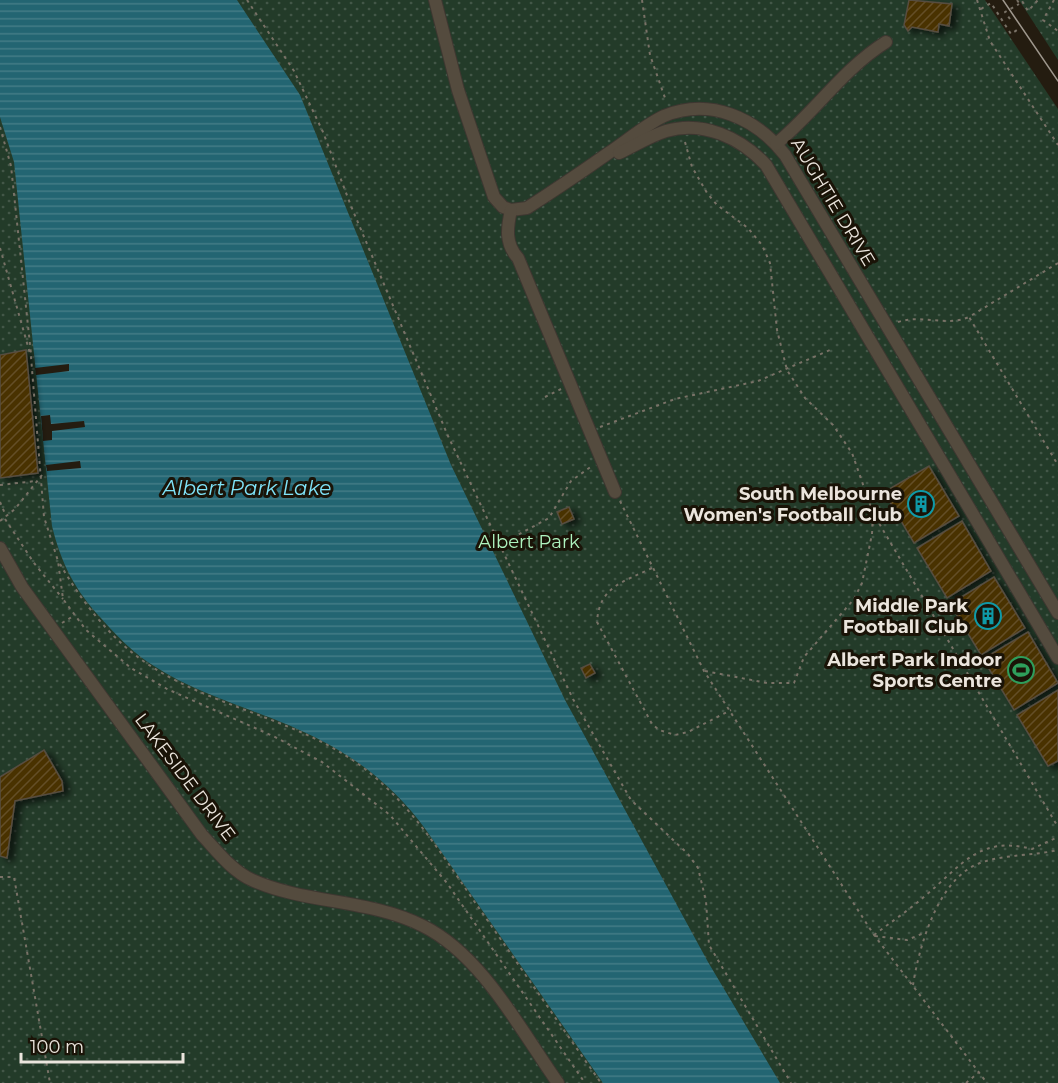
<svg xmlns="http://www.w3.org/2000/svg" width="1058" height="1083" font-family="Montserrat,sans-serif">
	<defs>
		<pattern id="park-dots" width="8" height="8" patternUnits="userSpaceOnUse" patternTransform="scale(1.5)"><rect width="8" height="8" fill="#233b29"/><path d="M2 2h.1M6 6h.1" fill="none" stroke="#435748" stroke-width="1.8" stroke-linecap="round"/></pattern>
		<pattern id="water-rules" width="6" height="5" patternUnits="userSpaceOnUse" patternTransform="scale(1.5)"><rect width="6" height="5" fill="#236572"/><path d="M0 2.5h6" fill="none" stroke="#437b86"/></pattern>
		<pattern id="building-hatch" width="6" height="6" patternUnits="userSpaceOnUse" patternTransform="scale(1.5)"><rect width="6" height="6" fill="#4a3101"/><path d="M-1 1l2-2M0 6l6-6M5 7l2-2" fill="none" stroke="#644f26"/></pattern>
		<filter id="shadow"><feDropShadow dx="6" dy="3.5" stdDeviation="3" flood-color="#0009"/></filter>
	</defs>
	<rect width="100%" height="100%" fill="#241c10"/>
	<g fill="url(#park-dots)">
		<polygon points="0,0 985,0 1058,109 1058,1083 0,1083"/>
		<polygon points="1019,0 1058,0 1058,60"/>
	</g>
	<path fill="url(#water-rules)" d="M 0,0 L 237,0 L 300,95 L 451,465 L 565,700 L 708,962 L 780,1083 L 603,1083 L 426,830 C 399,792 364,763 324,742 C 270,712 206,700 154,666 C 133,653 116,635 100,617 C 75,590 61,563 52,526 L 14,162 L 0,117 Z"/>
	<g fill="#241c10">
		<polygon points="69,364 69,371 36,375 35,368"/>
		<polygon points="50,415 51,424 84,421 85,427 52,431 52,440 43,441 41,416"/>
		<polygon points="80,461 81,468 47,471 46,465"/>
	</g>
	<g fill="url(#building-hatch)" stroke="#574d40" stroke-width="1.5" filter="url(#shadow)">
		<polygon points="909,0 952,4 949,26 939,24 938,32 912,27 908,31 904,25"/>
		<polygon points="26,350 38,473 0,478 0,355"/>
		<polygon points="929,466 959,516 914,543 884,492"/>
		<polygon points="569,507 574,519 562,524 557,512"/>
		<polygon points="962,521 991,571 947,598 917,548"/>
		<polygon points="994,577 1025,628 981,655 950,604"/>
		<polygon points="1028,632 1058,683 1014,710 983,659"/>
		<polygon points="590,664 595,673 586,678 581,668"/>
		<polygon points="1058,690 1058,761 1048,766 1017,715"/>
		<polygon points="44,750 62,781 63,791 15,801 7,858 0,856 0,777"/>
	</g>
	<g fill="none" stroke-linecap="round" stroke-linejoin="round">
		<defs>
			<g id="minor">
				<path d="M 435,0 L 458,90 L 494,197 L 503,207 L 511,210 L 527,208 C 555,190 583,171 610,152 C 628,140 645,125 664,116 C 710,97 756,118 785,155 L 1058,613"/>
				<path d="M 776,144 C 816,111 843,69 886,42"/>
				<path d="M 619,153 C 634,146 650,136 666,131 C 703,120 741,138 766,165 L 1058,658"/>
				<path d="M 511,210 C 507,228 505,244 518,258 L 615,492"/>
				<path d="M 0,548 L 22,587 L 202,835 C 217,851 232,871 252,880 C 305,904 370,899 423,926 C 482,955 521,1031 558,1083"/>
			</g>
		</defs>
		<use href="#minor" stroke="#3e3731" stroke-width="14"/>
		<g stroke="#797267" stroke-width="2" stroke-dasharray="3 4.5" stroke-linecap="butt">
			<polyline points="247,0 294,71 323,132 351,206 448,436 573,699 631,800 688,854 698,868 706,901 709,945 791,1083"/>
			<polyline points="642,0 650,55 665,98"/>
			<polyline points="977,0 990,41 1058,145"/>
			<polyline points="1017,0 1019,3 1022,1 1028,11 1038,0"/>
			<polyline points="1054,0 1043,20 1058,31"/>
			<polyline points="981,9 991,3 1011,34 1020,28"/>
			<polyline points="1010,19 1005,12 1019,4"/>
			<polyline points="0,127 11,166 31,354"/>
			<polyline points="685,142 692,167 707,193 717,205 748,228 762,245 770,263 777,330 787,370 805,398 833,425 852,453 873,513 1058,827"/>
			<polyline points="0,248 31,357 44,517 58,561 63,599 86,630 131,668 167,689 273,736 322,762 390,815 447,883 585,1083"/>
			<polyline points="1058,263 969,317 1058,465"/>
			<path d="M 898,322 C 922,314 946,327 969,317"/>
			<polyline points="545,397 561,389"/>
			<polyline points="600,427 675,399 758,381 830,350"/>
			<polyline points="0,485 36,481"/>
			<polyline points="620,501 704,671 874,935 987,1083"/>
			<polyline points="0,502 6,516"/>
			<polyline points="5,519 34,563 63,599"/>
			<polyline points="0,521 15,509 42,475"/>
			<polyline points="499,545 549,518 571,481 592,466"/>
			<path d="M 60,564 C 82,602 111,640 149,665 C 216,709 300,719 365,769 C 411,805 441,853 474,901 C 516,961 558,1022 601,1083"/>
			<path d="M 652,568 C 624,582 599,586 597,622 L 652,724 L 659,730 L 675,735 L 688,732 L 731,710"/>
			<polyline points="62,623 75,615"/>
			<polyline points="705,671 767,683 794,683 804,657 854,599 862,583 872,534 873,513"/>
			<polyline points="0,877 14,877 50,1083"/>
			<path d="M 874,935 C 891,922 909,910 925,896 C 961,866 979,835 1032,849 L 1058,837"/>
			<polyline points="875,936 907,940 924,933"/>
			<path d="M 913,985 C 919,947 938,878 980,863 C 1005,854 1033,856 1058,850"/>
			<polyline points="966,1083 978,1073"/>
		</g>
		<use href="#minor" stroke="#544b3e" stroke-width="12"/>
		<polyline stroke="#9e978d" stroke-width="1.5" points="1003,0 1058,81"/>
	</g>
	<defs>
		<symbol id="building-ring" viewBox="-11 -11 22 22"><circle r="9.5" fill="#1a1307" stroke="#0f9aa8" stroke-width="1.5"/><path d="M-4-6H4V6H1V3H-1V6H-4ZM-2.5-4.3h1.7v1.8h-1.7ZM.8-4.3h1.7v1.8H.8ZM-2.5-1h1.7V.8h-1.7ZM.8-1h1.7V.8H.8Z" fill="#0f9aa8"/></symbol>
		<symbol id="stadium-ring" viewBox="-11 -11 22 22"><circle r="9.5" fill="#1a1307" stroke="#2e9e5b" stroke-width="1.5"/><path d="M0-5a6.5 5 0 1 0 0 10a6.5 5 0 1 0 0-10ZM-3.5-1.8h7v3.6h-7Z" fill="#2e9e5b"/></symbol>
	</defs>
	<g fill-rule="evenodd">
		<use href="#building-ring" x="906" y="489" width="30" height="30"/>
		<use href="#building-ring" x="973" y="601" width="30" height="30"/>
		<use href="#stadium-ring" x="1006" y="655" width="30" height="30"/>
	</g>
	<g text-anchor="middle" stroke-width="6" stroke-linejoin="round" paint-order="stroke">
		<g font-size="18" fill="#ebe5dd" stroke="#1a1307">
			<text transform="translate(833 202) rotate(59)" y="6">AUGHTIE DRIVE</text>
			<text transform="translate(185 777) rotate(53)" y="6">LAKESIDE DRIVE</text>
		</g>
		<g font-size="18" font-weight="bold" fill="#ebe5dd" stroke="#1a1307" text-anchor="end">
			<text x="902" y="500">South Melbourne<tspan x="902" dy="21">Women's Football Club</tspan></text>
			<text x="968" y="612">Middle Park<tspan x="968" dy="21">Football Club</tspan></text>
			<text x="1002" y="666">Albert Park Indoor<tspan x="1002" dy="21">Sports Centre</tspan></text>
		</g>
		<g font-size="18" fill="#aef3bf" stroke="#1a1307">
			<text x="529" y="548">Albert Park</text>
		</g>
		<g font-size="20" font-style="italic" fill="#7fe3f8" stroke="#1a1307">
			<text x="247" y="495">Albert Park Lake</text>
		</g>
	</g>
	<path d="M21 1053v9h162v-9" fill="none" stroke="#ebe5dd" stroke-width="3"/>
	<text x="30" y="1053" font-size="18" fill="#ebe5dd" stroke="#1a1307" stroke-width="4.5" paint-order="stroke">100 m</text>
</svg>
